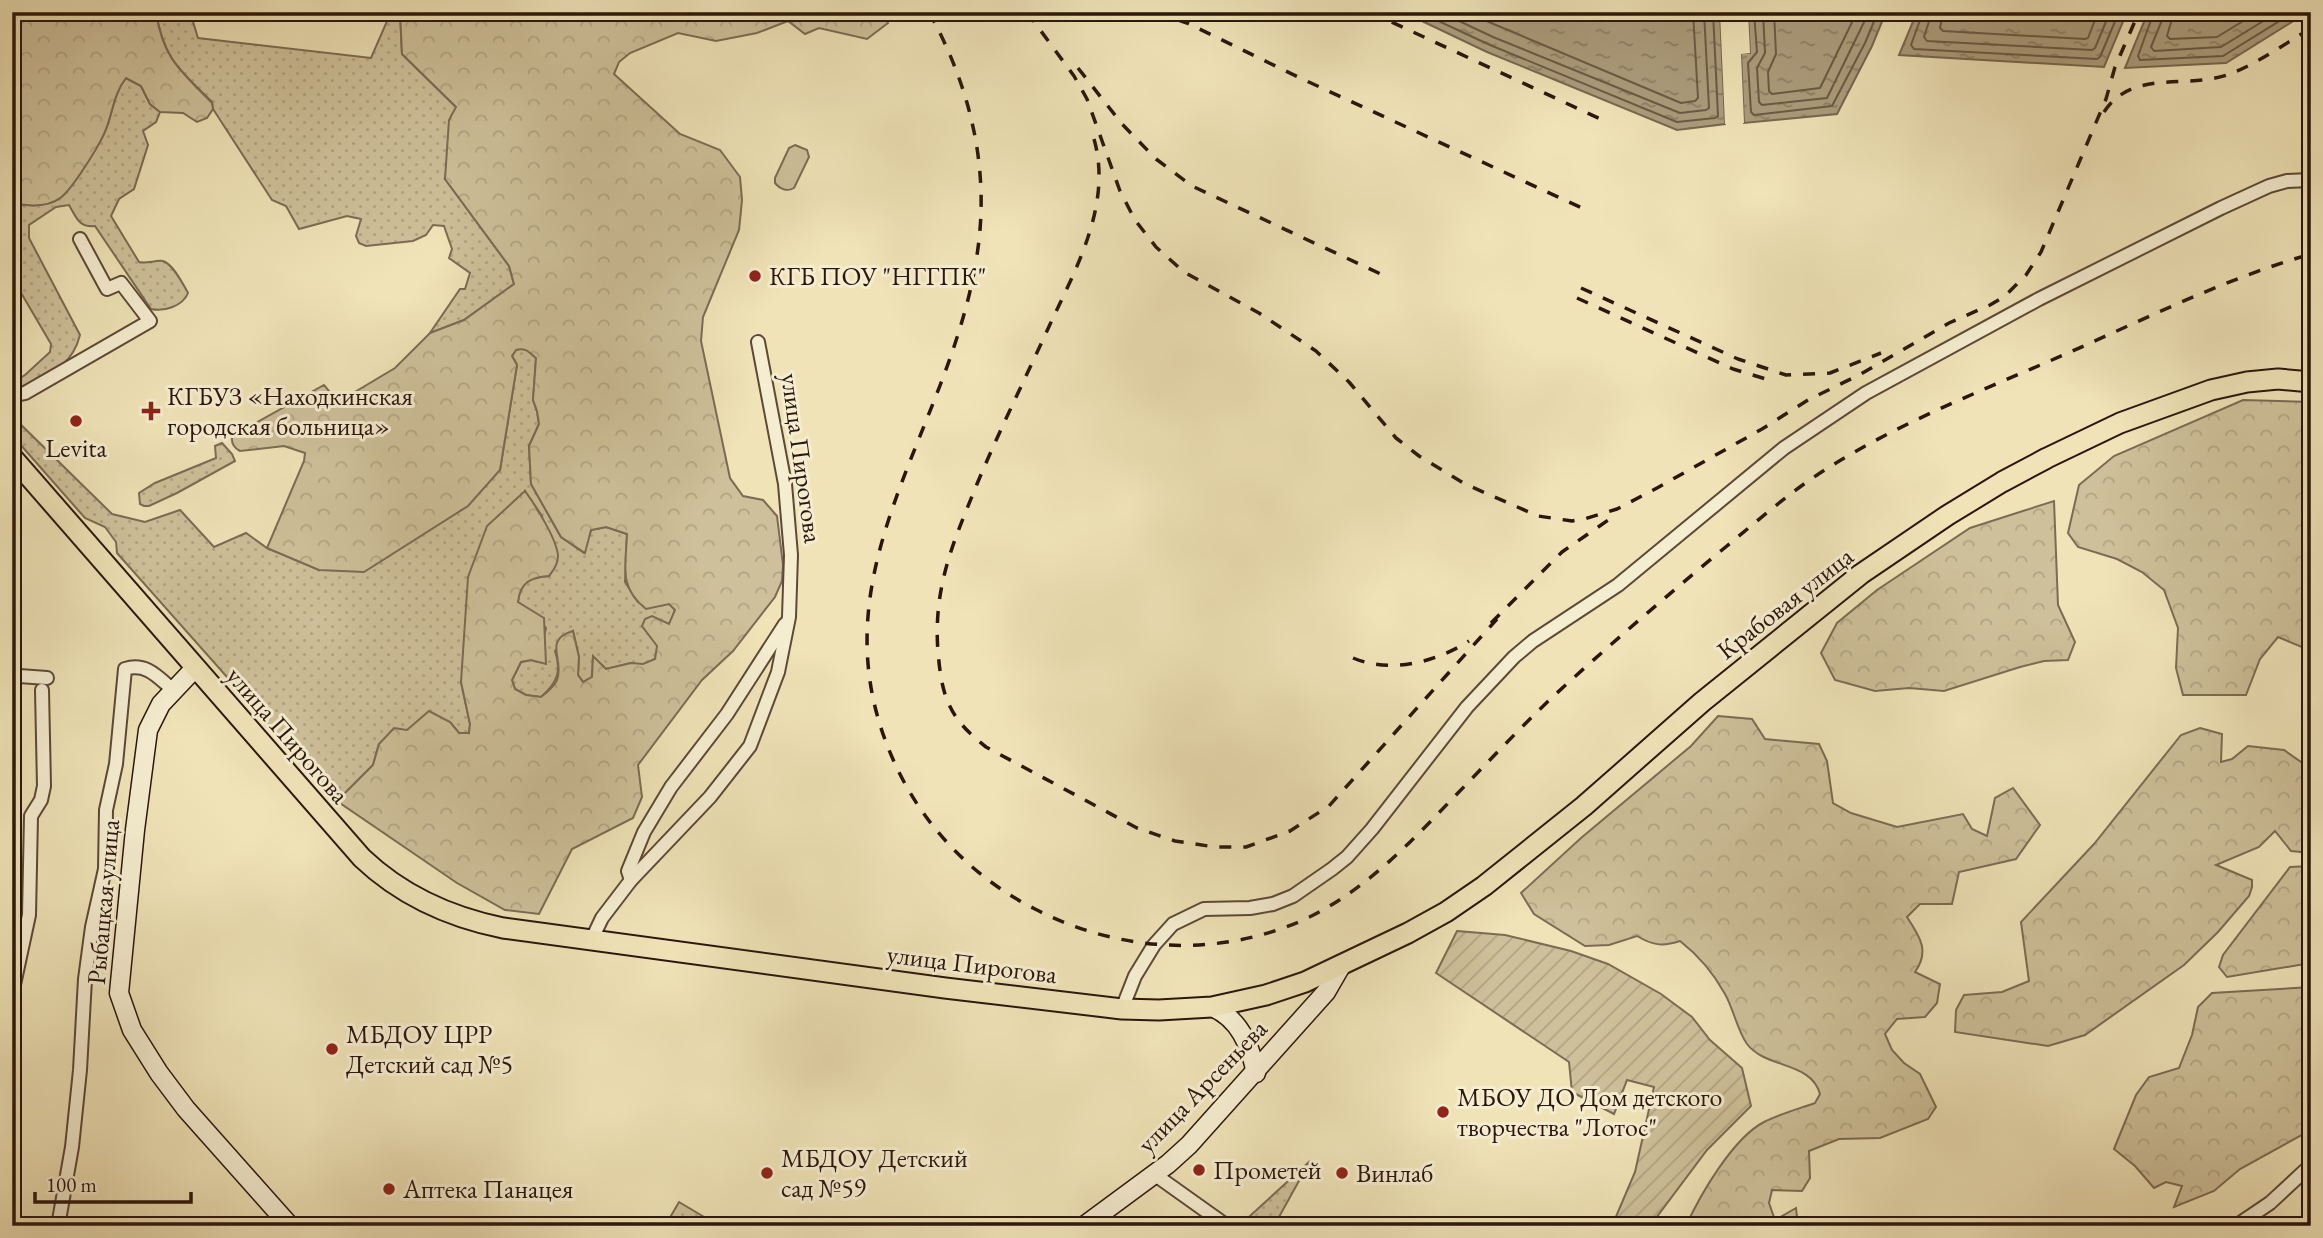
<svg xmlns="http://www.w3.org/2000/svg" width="2323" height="1238" font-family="'EB Garamond',serif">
	<defs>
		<pattern id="grass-dots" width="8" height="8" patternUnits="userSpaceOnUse" patternTransform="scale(1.75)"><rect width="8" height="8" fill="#cec09a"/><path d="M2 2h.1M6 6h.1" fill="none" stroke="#b1a484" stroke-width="1.8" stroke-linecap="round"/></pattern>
		<pattern id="forest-crowns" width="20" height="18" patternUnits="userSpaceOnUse" patternTransform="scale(1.75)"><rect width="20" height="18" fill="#cec09a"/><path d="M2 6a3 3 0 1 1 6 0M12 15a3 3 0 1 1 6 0" fill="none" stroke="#b1a484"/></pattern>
		<pattern id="garden-furrows" width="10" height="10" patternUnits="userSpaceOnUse" patternTransform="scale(1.75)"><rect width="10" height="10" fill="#cec09a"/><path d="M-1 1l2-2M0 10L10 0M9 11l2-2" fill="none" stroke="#b1a484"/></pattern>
		<pattern id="water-ripples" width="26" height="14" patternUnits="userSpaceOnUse" patternTransform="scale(1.75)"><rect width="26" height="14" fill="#ac9d7d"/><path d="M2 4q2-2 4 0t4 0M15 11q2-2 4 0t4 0" fill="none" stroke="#8c7f65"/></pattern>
	</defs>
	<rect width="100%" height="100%" fill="#efe3b7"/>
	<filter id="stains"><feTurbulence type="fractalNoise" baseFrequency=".00286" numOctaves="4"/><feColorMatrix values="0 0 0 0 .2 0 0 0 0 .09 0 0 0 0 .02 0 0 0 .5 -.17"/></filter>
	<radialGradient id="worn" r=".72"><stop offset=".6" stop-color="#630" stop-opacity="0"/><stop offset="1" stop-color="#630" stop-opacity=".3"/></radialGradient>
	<g fill="url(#grass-dots)" stroke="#7c6b54" stroke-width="2">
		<path d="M 156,12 L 190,12 L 198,38 L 371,58 L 391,12 L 400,12 L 402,54 L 456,107 L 445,179 L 509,266 L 514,284 L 464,320 L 430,333 L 460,289 L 465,289 L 470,273 L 449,258 L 452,249 L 444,226 L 433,225 L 426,235 L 413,241 L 366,246 L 359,243 L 356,236 L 361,219 L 347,216 L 299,229 L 286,206 L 272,200 L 213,109 L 212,102 C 181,71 163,59 156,12 Z"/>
		<path d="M 126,78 L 141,86 L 150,104 L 160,112 L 156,122 L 143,131 L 148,145 L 134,189 L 119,199 L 111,216 L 139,262 C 147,264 155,260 163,261 C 173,264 183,284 188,293 C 183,306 164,312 151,309 L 95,226 C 79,228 76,217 69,205 L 56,207 L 29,225 L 29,238 L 80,335 C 71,371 43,376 13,391 L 12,383 L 25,375 L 50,352 L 51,344 L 17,286 L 12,283 L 12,203 C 27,206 47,208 60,198 C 71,190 101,142 106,129 C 113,111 114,93 126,78 Z"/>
		<path d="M 521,348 L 526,349 L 536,358 L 533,400 L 537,411 L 539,424 L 529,446 L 531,484 L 561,537 L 584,553 L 591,530 L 606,527 L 627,534 L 625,582 L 638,602 L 669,604 L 675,609 C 671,627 658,641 655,659 L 643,665 L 631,663 L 606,669 L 593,657 L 592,677 L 583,682 L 578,675 L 579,657 L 573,631 L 555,651 C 562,671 557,683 541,697 L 526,695 L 515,689 L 512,680 L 521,662 L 531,660 L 545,663 L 544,637 L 546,628 L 532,612 L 518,602 C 520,582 530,577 549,576 L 542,516 L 525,491 L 461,682 L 470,724 L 469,733 L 459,733 L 450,722 L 407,731 L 379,744 L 373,765 L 337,801 L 117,553 L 116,542 L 105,527 L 85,518 L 12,435 L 12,416 L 112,514 L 145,522 L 180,510 L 214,547 L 246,533 L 267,548 L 319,570 L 500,470 L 517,365 L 512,356 L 516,350 Z"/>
		<polygon points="222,443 232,454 235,461 177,493 149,506 144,506 140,504 139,493 155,483 216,458 215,446"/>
		<polygon points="1310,1161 1274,1226 1239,1226"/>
		<polygon points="679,1202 711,1221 708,1226 665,1226"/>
	</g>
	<g fill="url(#forest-crowns)" stroke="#7c6b54" stroke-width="2">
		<path d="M 12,12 L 156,12 C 163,59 181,71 212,103 L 213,109 L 207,118 L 197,122 L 183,113 L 160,112 L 150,104 L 141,86 L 126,78 C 114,93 113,111 106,129 C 101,143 72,190 60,198 C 47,208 27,206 12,203 Z"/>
		<path d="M 400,12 L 882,12 L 888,23 L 867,39 L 819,28 L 805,34 L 788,21 L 757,33 L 716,41 L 678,33 L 630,53 L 619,62 L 614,74 L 680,134 L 720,150 L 740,177 L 742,200 L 739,230 L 703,317 L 701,341 L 730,478 L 743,496 L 763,500 L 777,516 L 783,565 L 782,581 L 775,597 L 733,651 L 702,680 L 638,765 L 642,797 L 633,818 L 572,849 L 539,914 L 505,910 L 457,883 L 337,801 L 373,765 L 379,744 L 394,728 L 407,730 L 429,711 L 450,722 L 459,733 L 469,733 L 470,724 L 461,682 L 468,577 L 487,526 L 525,491 C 535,505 557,539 558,556 C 558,564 554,570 549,576 C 530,577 520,583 518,602 L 544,618 L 546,664 L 531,660 L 521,662 L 512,680 L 515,689 L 526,695 L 541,697 C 547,692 554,687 557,680 C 565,660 542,640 573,631 L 579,657 L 578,675 L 583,682 L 592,677 L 593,656 L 606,669 L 631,663 L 643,664 L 655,659 L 657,646 L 642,626 L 645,619 L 652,616 L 669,624 L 675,610 L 669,604 L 646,609 C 618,587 626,565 627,534 L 606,527 L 591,530 L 585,553 L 561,537 L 531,484 L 529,446 L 539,424 L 537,411 L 533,400 L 536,358 C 529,352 525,347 516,350 L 512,356 L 517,365 L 500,470 L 468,506 L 364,572 L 319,570 L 267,548 L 304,461 L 305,453 L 284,446 L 240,451 C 234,448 231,444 232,436 L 324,385 L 338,402 L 395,368 L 430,333 L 464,320 L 514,284 L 509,266 L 445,179 L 449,120 L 456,107 L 402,54 Z"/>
		<polygon points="2243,400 2311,402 2311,673 2302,647 2278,637 2260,659 2246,695 2183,695 2176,668 2178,628 2164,590 2142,572 2117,559 2078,547 2068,533 2079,485 2114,456"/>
		<polygon points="2054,501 2058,605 2075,642 2068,660 2044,661 2020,667 1944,691 1909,688 1875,691 1835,680 1821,653 1837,623 1877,590 1970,528"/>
		<path d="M 1718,716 L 1752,719 L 1765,739 L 1819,744 L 1827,761 L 1833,803 L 1851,813 L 1897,827 L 1963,814 L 1972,829 L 1987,836 L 1995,798 L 2013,788 L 2040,825 L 2016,859 L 1959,872 L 1952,904 L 1920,904 L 1907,917 C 1920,937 1930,951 1915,972 L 1940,984 L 1937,1003 L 1925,1017 L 1897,1019 L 1885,1034 L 1892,1050 L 1904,1063 L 1920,1074 L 1936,1107 L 1928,1119 L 1880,1138 L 1839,1139 L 1809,1151 L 1810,1178 L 1802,1191 L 1772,1190 L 1769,1203 L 1775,1220 L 1796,1208 L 1798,1226 L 1686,1226 C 1700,1195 1733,1138 1764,1122 C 1780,1114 1798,1109 1815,1103 L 1820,1094 C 1811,1061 1766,1069 1747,1044 C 1737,1030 1734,1010 1725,994 C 1714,974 1698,955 1680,941 C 1662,947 1652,945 1637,936 L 1609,945 L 1585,946 L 1534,914 L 1521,893 L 1581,838 L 1691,746 Z"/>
		<polygon points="2200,728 2222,734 2221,762 2232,759 2248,746 2284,750 2311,769 2311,853 2291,851 2275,831 2259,847 2216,865 2252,880 2252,887 2249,896 2218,932 2184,965 2085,1035 2048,1046 1955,1032 1956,1010 1964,995 2002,992 2029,981 2021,922 2094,844 2181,735"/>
		<polygon points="2311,866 2311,963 2227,977 2219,967 2223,955 2290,867"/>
		<polygon points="2311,987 2311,1130 2240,1169 2214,1191 2174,1207 2182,1186 2166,1182 2154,1188 2135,1166 2114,1149 2136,1095 2149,1077 2179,1068 2192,1035 2198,1007 2212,993"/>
	</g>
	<polygon fill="url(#garden-furrows)" stroke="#7c6b54" stroke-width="2" points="1457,931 1505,935 1571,951 1608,964 1661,994 1692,1017 1710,1040 1742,1068 1751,1106 1707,1150 1650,1226 1612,1226 1635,1172 1654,1087 1627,1080 1614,1114 1572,1092 1569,1062 1436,973"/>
	<path fill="#cec09a" stroke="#7c6b54" stroke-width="2" d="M 795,145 L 807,150 L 809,157 L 794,188 C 787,192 780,189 775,183 L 775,178 L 789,148 Z"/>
	<g fill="url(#water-ripples)" stroke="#786750" stroke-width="2">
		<polygon points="1403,12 1720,12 1725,124 1677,130 1487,52"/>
		<polygon points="1748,12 1886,12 1872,46 1837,114 1744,123 1741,53 1750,53"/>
		<polygon points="1917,12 2127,12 2104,67 1899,55"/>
		<polygon points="2148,12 2308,12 2226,63 2125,68"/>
	</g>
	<g fill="#efe3b7">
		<polygon points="1720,12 1723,12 1729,124 1725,124"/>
		<polygon points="1744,12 1748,12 1750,53 1741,54 1744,123 1741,123 1737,53 1739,50 1746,50"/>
	</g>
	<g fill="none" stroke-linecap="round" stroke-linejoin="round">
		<g stroke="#6c5a45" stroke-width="2">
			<polyline points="1419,12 1490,45 1677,122 1715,118 1718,116 1713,12"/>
			<polyline points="1440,12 1493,37 1680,113 1706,110 1709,108 1704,12"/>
			<polyline points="1465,12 1681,103 1695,101 1698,98 1693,12"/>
			<polyline points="1754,12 1757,52 1748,63 1751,112 1754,115 1832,106 1865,43 1878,12"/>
			<polyline points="1763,12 1765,53 1757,68 1759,102 1762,105 1827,98 1869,12"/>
			<polyline points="1774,12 1776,54 1768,72 1769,91 1772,94 1820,88 1857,12"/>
			<polyline points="1923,12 1911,45 1914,49 2097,59 2100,57 2119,12"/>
			<polyline points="1932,12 1924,37 1927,41 2092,50 2095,48 2110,12"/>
			<polyline points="1943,12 1940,28 1943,31 2085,39 2088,38 2098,12"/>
			<polyline points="2154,12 2138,56 2140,60 2223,56 2294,12"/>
			<polyline points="2163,12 2162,20 2151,47 2154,51 2221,47 2278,12"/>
			<polyline points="2174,12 2167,36 2170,39 2217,37 2258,12"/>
		</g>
		<defs>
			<g id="street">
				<polyline points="12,396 25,393 150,321 121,283 107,289 80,239"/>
				<polyline points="12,670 19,676 47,678"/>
				<polyline points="631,880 628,871 644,832 671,787 727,714 785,624"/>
				<polyline points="592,939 602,918 631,880 710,797 750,746 778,672 789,617 791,555 785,484 758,342"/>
				<polyline points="12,994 29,915 31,816 41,800 44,786 42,690"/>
				<polyline points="1122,1009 1135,976 1154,945 1173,924 1204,909 1250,908 1273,904 1293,896 1332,869 1347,857 1372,829 1467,707 1514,657 1533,641 1618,585 1784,448 1866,393 2039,299 2221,208 2269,186 2287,181 2311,180"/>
				<polyline points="1154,1174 1227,1226"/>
				<path d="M 58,1226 L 72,1147 L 80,1070 L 85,979 L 92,927 L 105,869 L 106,810 L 116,764 L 125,669 C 146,662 158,677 173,690"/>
				<polyline points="192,1226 193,1224"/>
				<polyline points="2236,1226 2270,1203 2311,1165"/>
			</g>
			<g id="secondary">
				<polyline points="195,668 161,704 148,730 135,830 119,993 132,1030 159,1073 186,1109 290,1226"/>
				<path d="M 1212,1007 C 1239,1018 1250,1045 1256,1073"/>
				<polyline points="1084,1226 1168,1164 1189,1145 1326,992 1341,966"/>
			</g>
			<path id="primary" d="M 12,457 L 362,858 C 402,896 449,917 503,928 L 945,988 L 1122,1009 L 1159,1010 L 1212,1007 L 1266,995 L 1305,982 L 1408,933 L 1446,912 L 1484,886 L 1584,806 L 1702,702 L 1861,574 L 1948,515 L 2002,482 L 2047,458 L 2120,423 L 2211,390 L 2247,382 L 2278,379 L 2311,382"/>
		</defs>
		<use href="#street" stroke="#5c4938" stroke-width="16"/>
		<use href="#secondary" stroke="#2b160d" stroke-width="21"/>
		<use href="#primary" stroke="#2b160d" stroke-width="23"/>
		<use href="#street" stroke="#f5edd0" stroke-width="12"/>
		<use href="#secondary" stroke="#f5edd0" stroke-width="18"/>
		<use href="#primary" stroke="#efe3b7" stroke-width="19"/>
		<g stroke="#2b160d" stroke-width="3.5" stroke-dasharray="12 12" stroke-linecap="butt">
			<path d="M 929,12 C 968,83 988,159 979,240 C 957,434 797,577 903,780 C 932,835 979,881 1035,909 C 1118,952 1215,958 1301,921 C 1363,893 1409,844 1455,796 C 1493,757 1530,717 1570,681 C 1620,636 1670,593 1722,550 C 1754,524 1785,496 1820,473 C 1897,423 1984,390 2068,353 C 2147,318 2227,278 2311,254"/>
			<polyline points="1027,12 1074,76 1087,99 1120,191 1135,220 1156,247 1184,272 1259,313 1316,351 1349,382 1396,438 1419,456 1465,484 1538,516 1572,521 1584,519 1617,509 1657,488 1762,429 1808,400 1859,375 1949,323 1990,305 2005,296 2026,275 2041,252 2106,99 2115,67 2139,12"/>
			<polyline points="1155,12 1187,23 1298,77 1584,209"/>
			<polyline points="1370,12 1609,123"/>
			<polyline points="1078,68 1122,124 1156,159 1192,186 1385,276"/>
			<path d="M 2104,112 C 2133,68 2188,90 2230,74 C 2258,63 2285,44 2311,28"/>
			<path d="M 1094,139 C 1112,202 1078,265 1052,320 C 1027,375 1000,429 977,484 C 953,543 933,587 938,652 C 942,698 949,718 986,747 L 1137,828 L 1175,841 L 1215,847 L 1246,847 L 1290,831 L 1329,806 L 1497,619"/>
			<polyline points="1581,288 1738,359 1786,375 1830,373 1881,353"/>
			<polyline points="1577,298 1733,369 1769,380"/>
			<polyline points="1491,623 1562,552 1614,516"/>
			<path d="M 1353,658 C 1391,674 1436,662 1469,641"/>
		</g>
	</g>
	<g fill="#8f2418" stroke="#f5edd0" stroke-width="2.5">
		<circle cx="755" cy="276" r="7"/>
		<path d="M147.5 400.5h7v7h7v7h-7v7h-7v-7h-7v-7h7z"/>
		<circle cx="76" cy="421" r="7"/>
		<circle cx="332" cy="1049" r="7"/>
		<circle cx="1443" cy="1112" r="7"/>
		<circle cx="1199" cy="1170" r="7"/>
		<circle cx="767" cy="1173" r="7"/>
		<circle cx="1342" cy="1173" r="7"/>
		<circle cx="389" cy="1189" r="7"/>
	</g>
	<g text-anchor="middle" stroke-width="6" stroke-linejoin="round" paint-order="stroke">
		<g font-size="26" fill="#2b160d" stroke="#f5edd0" text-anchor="start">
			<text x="769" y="285">КГБ ПОУ "НГГПК"</text>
			<text x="167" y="405">КГБУЗ «Находкинская<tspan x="167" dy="30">городская больница»</tspan></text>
			<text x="76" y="457" text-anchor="middle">Levita</text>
			<text x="346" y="1043">МБДОУ ЦРР<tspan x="346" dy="30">Детский сад №5</tspan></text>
			<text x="1457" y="1106">МБОУ ДО Дом детского<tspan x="1457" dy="30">творчества "Лотос"</tspan></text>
			<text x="781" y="1167">МБДОУ Детский<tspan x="781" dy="30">сад №59</tspan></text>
			<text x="1213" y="1179">Прометей</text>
			<text x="1356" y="1182">Винлаб</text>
			<text x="403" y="1198">Аптека Панацея</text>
		</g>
		<g font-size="26" fill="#2b160d" stroke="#f5edd0">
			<text transform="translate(802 458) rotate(82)" y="9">улица Пирогова</text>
			<text transform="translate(1785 603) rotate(-38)" y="9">Крабовая улица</text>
			<text transform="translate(288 735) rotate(49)" y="9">улица Пирогова</text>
			<text transform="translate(103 902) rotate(-85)" y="9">Рыбацкая улица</text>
			<text transform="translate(972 964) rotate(7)" y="9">улица Пирогова</text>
			<text transform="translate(1202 1086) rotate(-46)" y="9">улица Арсеньева</text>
		</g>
	</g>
	<rect width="2323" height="1238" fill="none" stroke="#efe3b7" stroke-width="42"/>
	<rect x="14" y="14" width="2295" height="1210" fill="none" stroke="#2b160d" stroke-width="3.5"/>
	<rect x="21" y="21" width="2281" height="1196" fill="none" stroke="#2b160d" stroke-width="2"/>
	<path d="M35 1192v10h156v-10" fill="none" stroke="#2b160d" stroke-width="3.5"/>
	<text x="46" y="1192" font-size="21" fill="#2b160d" stroke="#f5edd0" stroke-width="5" paint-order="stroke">100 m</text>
	<rect width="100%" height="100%" filter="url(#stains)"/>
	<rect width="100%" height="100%" fill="url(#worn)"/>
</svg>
